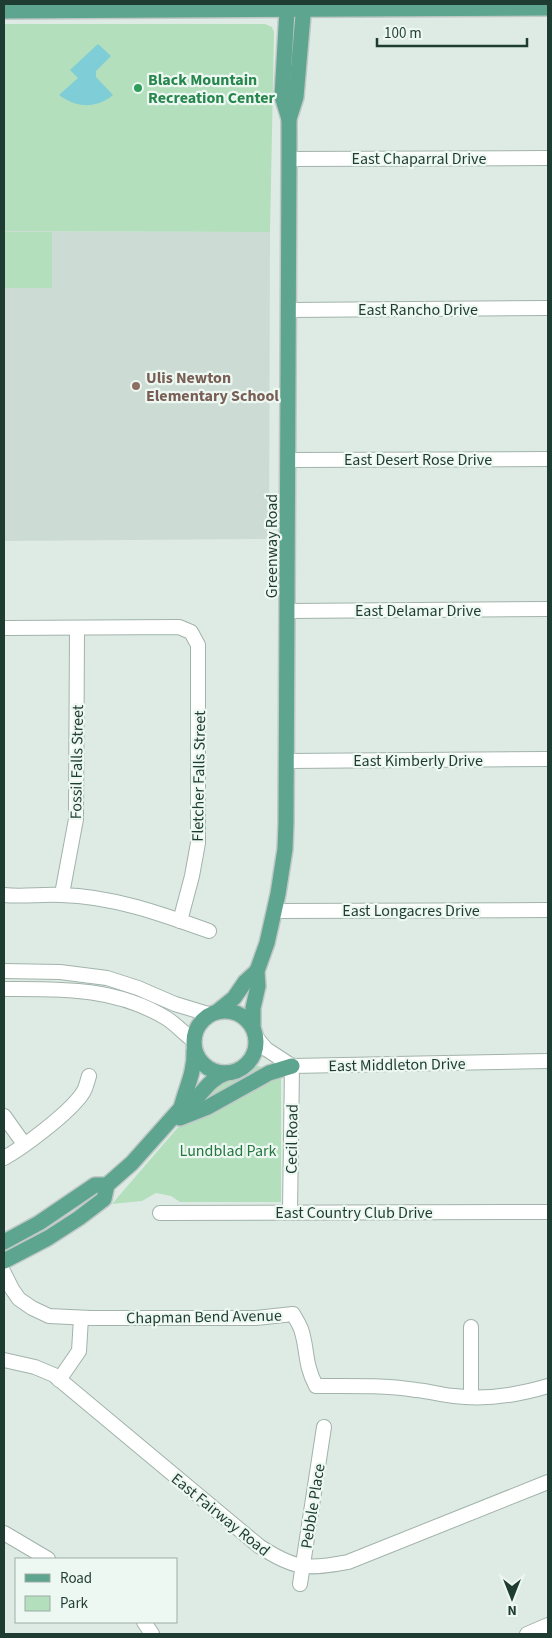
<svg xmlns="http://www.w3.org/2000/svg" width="552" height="1638" font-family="'Source Sans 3',sans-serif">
	<rect width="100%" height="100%" fill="#deebe4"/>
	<polygon fill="#ccdbd3" points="4,231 270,232 269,539 4,541"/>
	<g fill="#b4dfbd">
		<polygon points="4,24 265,24 272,27 274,32 270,232 4,231"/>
		<rect x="4" y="232" width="48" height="56"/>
		<polygon points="235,1061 275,1070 281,1076 281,1202 180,1202 171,1196 156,1193 142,1201 112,1204"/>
	</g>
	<path fill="#7fcdd6" d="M 98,44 L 111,56 L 96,71 L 96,77 L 113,95 C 96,109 76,108 59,95 L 78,78 L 70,70 Z"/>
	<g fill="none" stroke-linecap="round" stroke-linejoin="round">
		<defs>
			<g id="minor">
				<polyline points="289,159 548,158"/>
				<polyline points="289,310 548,308"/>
				<polyline points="289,460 548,459"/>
				<polyline points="288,611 548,609"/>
				<polyline points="4,628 179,627 191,632 198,645 198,843 192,876 180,921"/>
				<polyline points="287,761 548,759"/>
				<polyline points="62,894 76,819 77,628"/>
				<path d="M 4,895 C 23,897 42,894 61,895 C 112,896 162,914 209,931"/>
				<polyline points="275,911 548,910"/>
				<polyline points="4,971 60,972 107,978 138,988 175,1004 208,1014"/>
				<path d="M 4,989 C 61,989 115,987 166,1018 C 176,1024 183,1033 193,1040"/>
				<polyline points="256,1037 266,1049 292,1066 548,1061"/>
				<polyline points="4,1116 24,1144"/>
				<path d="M 4,1158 C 24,1147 69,1113 82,1094 C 86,1089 87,1082 89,1076"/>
				<polyline points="290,1212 292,1066"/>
				<polyline points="160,1213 548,1212"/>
				<path d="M 4,1273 L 12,1289 L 19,1299 L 32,1308 L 49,1316 L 91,1318 L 256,1318 L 293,1314 C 296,1319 299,1324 301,1329 C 308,1350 304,1363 316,1386 C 350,1386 383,1385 416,1390 C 429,1391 441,1395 454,1396 C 485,1400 518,1395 548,1386"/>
				<polyline points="471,1327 471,1397"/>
				<path d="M 4,1360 L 35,1367 L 54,1375 L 259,1546 C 294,1569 307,1570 348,1562 L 548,1482"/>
				<polyline points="59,1380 79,1351 81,1318"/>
				<polyline points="4,1533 48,1559"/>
				<polyline points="300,1584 324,1427"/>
				<polyline points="144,1622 152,1634"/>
				<polyline points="527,1634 548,1625"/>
			</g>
			<g id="major">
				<polyline points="4,11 548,8"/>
				<polyline points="289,119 296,97 304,4"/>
				<circle cx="225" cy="1042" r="31"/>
				<polyline points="218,1011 234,998 245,982 257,971"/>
				<polyline points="253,1027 253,1008 258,986 257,971 267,943 278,894 285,849 286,823 289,159 289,119 282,96 287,10"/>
				<path d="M 181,1108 C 186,1088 195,1072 194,1050"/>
				<polyline points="180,1118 208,1107 269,1073 292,1066"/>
				<polyline points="4,1242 39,1223 95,1185 107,1185"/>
				<path d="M 4,1261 L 48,1238 L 79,1218 L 104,1199 L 107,1185 L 132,1163 L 181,1108 C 203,1099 203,1082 226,1073"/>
			</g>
		</defs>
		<use href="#minor" stroke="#a1b3ab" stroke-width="16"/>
		<use href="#major" stroke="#c0c8c6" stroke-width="18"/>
		<use href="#minor" stroke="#fff" stroke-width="14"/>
		<use href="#major" stroke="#5ea58f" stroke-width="15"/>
	</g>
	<circle fill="#2e9e5b" stroke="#eef8f2" stroke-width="2" cx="138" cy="88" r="5"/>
	<circle fill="#8d6e63" stroke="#eef8f2" stroke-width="2" cx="136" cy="386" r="5"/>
	<g text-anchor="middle" stroke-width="4.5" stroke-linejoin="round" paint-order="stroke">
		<g font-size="16" font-weight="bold" fill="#27864d" stroke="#eef8f2" text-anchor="start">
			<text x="148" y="85">Black Mountain<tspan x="148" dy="18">Recreation Center</tspan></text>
		</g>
		<g font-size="16" fill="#1e3c32" stroke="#eef8f2">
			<text x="419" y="164">East Chaparral Drive</text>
			<text x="418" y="315">East Rancho Drive</text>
			<text x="418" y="465">East Desert Rose Drive</text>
			<text transform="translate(271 546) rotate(-90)" y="6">Greenway Road</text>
			<text x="418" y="616">East Delamar Drive</text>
			<text x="418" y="766">East Kimberly Drive</text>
			<text transform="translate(76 762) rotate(-89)" y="6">Fossil Falls Street</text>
			<text transform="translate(198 776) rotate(-89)" y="6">Fletcher Falls Street</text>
			<text x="411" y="916">East Longacres Drive</text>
			<text transform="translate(397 1064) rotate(-1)" y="6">East Middleton Drive</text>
			<text transform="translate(291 1139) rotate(-89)" y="6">Cecil Road</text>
			<text x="354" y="1218">East Country Club Drive</text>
			<text transform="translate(204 1316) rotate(-1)" y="6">Chapman Bend Avenue</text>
			<text transform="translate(312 1506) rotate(-81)" y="6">Pebble Place</text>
			<text transform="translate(221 1514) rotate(39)" y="6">East Fairway Road</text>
		</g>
		<g font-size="16" font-weight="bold" fill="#785e54" stroke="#eef8f2" text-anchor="start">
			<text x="146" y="383">Ulis Newton<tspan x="146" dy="18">Elementary School</tspan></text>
		</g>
		<g font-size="16" fill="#247740" stroke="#eef8f2">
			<text x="228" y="1156">Lundblad Park</text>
		</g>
	</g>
	<rect width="552" height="1638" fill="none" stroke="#1e3c32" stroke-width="10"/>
	<rect x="15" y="1558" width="162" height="65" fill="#eef8f2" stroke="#9bada5"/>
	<rect x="25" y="1574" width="25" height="8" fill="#5ea58f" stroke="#9bada5"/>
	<text x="60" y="1583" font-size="15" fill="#1e3c32">Road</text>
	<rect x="25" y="1596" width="25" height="15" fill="#b4dfbd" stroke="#9bada5"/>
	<text x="60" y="1608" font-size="15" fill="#1e3c32">Park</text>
	<g transform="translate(512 1598) rotate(180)" stroke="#eef8f2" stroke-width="4" paint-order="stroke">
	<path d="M0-4L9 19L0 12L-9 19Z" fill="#1e3c32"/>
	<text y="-8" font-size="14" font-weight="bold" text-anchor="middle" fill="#1e3c32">N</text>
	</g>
	<path d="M377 38v8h150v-8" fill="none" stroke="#1e3c32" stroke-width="2.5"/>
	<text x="384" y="38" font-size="15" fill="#1e3c32" stroke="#eef8f2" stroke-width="4" paint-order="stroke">100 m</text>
</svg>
